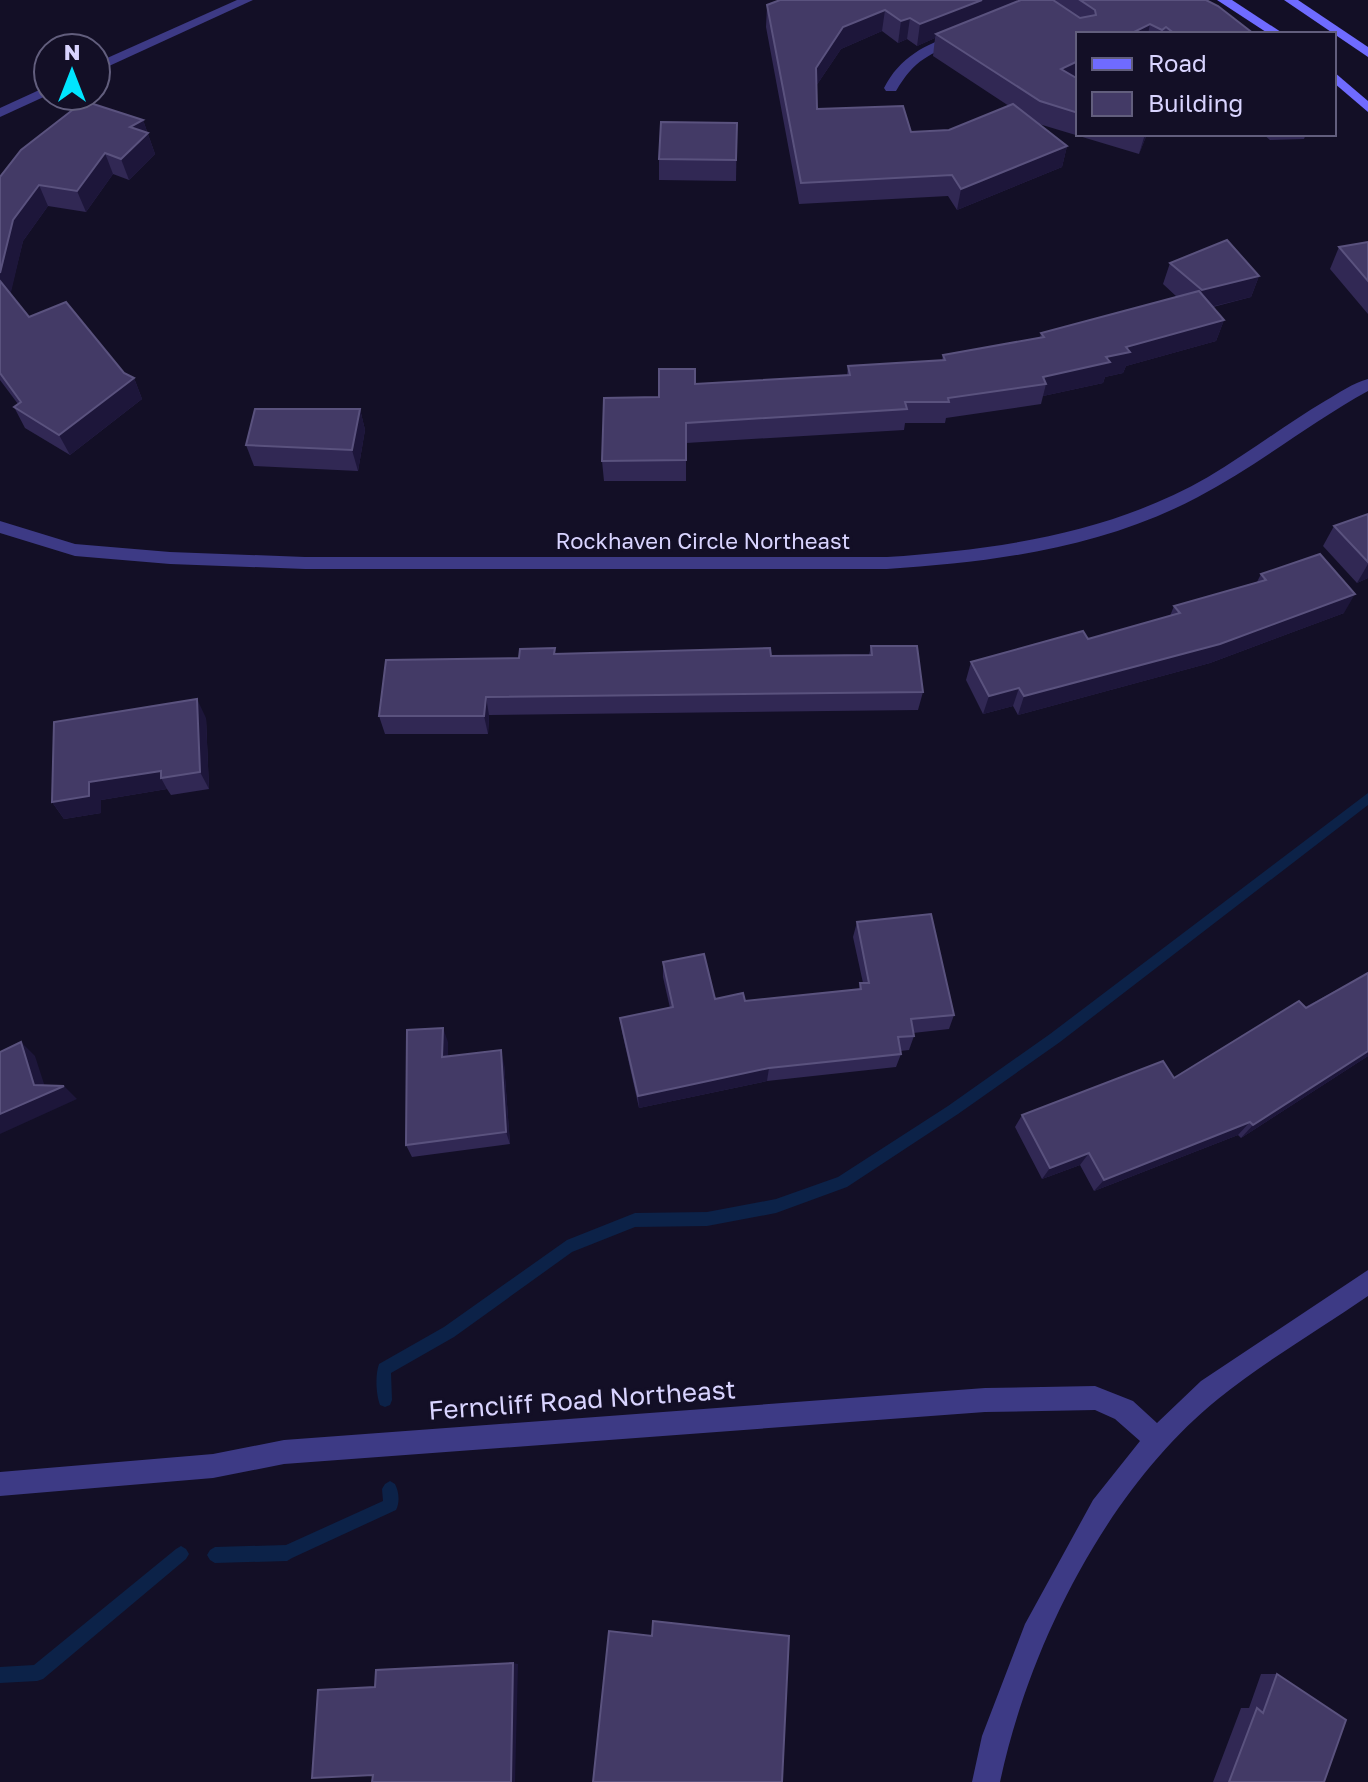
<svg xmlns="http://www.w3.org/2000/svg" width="1368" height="1782" font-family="'Golos Text',sans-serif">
	<rect width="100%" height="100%" fill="#130f26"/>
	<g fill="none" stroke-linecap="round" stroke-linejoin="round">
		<g fill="#0c2248" fill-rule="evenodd">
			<path d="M 1368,793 L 1368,805 L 1060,1042 L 958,1114 L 847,1187 L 776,1213 L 707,1226 L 635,1227 L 572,1252 L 454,1337 L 391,1373 L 392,1400 L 390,1405 L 385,1407 L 380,1405 C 376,1394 375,1375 379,1364 L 444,1327 L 567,1240 L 635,1213 L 707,1212 L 776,1199 L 838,1177 L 948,1106 L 1050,1034 Z"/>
			<path d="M 390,1481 L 395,1484 C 399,1492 400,1502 396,1510 L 292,1558 L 287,1561 L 215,1563 L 210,1560 L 207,1555 L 210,1550 L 215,1547 L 286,1545 L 383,1501 L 382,1489 L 385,1484 Z"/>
			<polygon points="181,1546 186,1549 189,1554 186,1559 43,1679 37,1681 0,1683 0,1667 34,1665 176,1549"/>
		</g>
		<g fill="#3d3a85" fill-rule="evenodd">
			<polygon points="237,0 253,0 96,72 96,63"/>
			<path d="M 958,34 L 963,35 L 963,41 C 929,54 915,59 896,91 L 886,91 L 884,88 C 900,57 925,44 958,34 Z"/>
			<polygon points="48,86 48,95 0,117 0,108"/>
			<path d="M 1368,379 L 1368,391 C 1310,423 1257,466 1198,497 C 1102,548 994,562 887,569 L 305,569 L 170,564 L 75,556 L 0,533 L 0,521 L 75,544 L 170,552 L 305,557 L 887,557 C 999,549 1109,534 1208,477 C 1248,453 1285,425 1325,401 C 1339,393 1353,383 1368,379 Z"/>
			<path d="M 1368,1270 L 1368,1296 C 1319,1330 1265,1361 1218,1399 C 1108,1488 1029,1645 1000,1782 L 972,1782 L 982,1736 L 1025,1624 L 1093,1500 L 1140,1441 L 1115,1419 L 1095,1410 L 985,1412 L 284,1464 L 213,1478 L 0,1496 L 0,1472 L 213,1454 L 284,1440 L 985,1388 L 1095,1386 L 1133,1401 L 1157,1423 L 1201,1381 Z"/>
		</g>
		<g fill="#6f6bff" fill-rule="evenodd">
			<polygon points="1217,0 1232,0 1284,34 1269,34"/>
			<polygon points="1284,0 1298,0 1368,47 1368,57"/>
			<polygon points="1334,72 1368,101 1368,112 1334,83"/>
		</g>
	</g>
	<g fill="#312854" fill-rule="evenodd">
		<path d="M 780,0 L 1206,0 L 1254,34 L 1078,34 L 1078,134 L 1147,134 L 1139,154 L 1039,124 L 1067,146 L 1062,167 L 957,210 L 948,196 L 799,204 L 766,27 L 767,5 ZM 882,31 L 898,43 L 907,39 L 917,46 L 935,38 L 933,56 L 1009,106 L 949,130 L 911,132 L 817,109 L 816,86 L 841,49 Z"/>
		<polygon points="143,120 155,154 129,180 113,174 86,212 48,206 23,241 10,294 29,317 134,378 142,399 70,455 25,428 14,407 18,404 0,380 0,177"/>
		<polygon points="737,123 736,181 659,180 659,159"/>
		<polygon points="1263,134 1306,134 1304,139 1270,140"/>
		<polygon points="1368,242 1368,314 1330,269 1339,247"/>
		<polygon points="1170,263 1259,276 1251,297 1213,307 1224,320 1216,341 1126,366 1123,373 1105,377 1103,383 1043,396 1041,404 946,418 945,423 905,423 904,430 686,443 686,481 604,481 602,461 659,397 695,384 847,375 848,366 942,360 943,355 1040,338 1041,333 1177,297 1163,284"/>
		<polygon points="360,409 365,430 358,471 254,466 246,445"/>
		<polygon points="1368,514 1368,578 1357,583 1323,546 1334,526"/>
		<polygon points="1261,574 1344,613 1210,663 1018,715 1013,706 983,714 966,680 971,662 1088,639 1170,616 1174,606 1257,582"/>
		<polygon points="871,646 923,692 918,710 489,715 488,734 385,734 379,716 519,658 555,654 771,656 869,655"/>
		<polygon points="206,718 209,789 171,795 167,789 101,800 101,813 64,819 52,802"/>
		<polygon points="857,922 954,1015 949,1029 913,1033 914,1036 909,1050 900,1051 901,1054 896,1067 767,1081 639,1108 622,1032 620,1018 670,1008 663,977 663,962 715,999 745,1001 859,989 860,983 863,983 853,937"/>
		<polygon points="1368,973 1368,1056 1241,1138 1238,1135 1094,1191 1080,1165 1042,1179 1015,1127 1022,1115 1174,1078"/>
		<polygon points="448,1042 448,1057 504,1064 510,1144 412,1157 406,1145"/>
		<polygon points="1261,1674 1277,1674 1324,1782 1213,1782 1241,1708 1249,1708"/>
	</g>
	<g fill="#1d163a">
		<polygon points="982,0 1032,0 936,34 935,38 917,46 920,24"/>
		<polygon points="885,10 882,31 841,49 814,89 816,68 843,27"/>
		<polygon points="910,18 907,39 898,43 901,21"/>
		<polygon points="1150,24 1148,34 1130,34"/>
		<polygon points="1078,61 1078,80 1061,69"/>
		<polygon points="143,120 155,154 129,180 121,159 130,127"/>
		<polygon points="1145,134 1147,134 1139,154"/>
		<polygon points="1067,146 1062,167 957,210 961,189"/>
		<polygon points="105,153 113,174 86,212 77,191"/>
		<polygon points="39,185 48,206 23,241 9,301 0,282 0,273 13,220"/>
		<polygon points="1259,276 1251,297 1194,311 1202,290"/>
		<polygon points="1224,320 1216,341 1126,366 1123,373 1105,377 1103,383 1043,396 1046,384 1043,377 1106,357 1126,347"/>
		<polygon points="134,378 142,399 70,455 59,435"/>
		<polygon points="360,409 365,430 358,471 352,450"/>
		<polygon points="1368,564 1368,578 1357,583"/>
		<polygon points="1355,594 1344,613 1210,663 1018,715 1024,696"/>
		<polygon points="1019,688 1013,706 983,714 989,696"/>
		<polygon points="486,697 489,715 488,734 484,716"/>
		<polygon points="197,699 206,718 209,789 200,772"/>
		<polygon points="161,771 161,778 167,789 101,800 101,813 64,819 52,802 89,782"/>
		<polygon points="443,1028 448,1042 448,1071 442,1057"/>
		<polygon points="21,1042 35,1056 47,1093 64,1086 77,1099 0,1134 0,1114 34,1085"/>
		<polygon points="501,1050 504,1064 510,1144 506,1132"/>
		<polygon points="1368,1051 1368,1056 1241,1138 1253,1125"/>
		<polygon points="769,1068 767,1081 639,1108 638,1096"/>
		<polygon points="1250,1122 1238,1135 1094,1191 1104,1180"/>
		<polygon points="1089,1153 1080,1165 1042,1179 1050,1168"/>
		<polygon points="513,1663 518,1664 515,1782 511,1782"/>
	</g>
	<g fill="#433a66" stroke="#5a527e" stroke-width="2">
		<polygon points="780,0 982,0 920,24 910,18 901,21 885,10 843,27 816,68 817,109 903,106 911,132 949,130 1013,104 1067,146 961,189 952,175 801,183 767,5"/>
		<polygon points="1021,0 1053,0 1080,18 1096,15 1095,10 1080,0 1206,0 1218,6 1254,34 1175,34 1166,27 1162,30 1150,24 1130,34 1078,34 1078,61 1061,69 1078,79 1078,113 1040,101 936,34"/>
		<polygon points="84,101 143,120 130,127 148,133 121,159 105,153 77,191 39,185 13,220 0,273 0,177 21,150"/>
		<polygon points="661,122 737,123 736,160 659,159"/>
		<polygon points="1227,240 1259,276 1202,290 1170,263"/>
		<polygon points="1368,242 1368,281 1339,247"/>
		<polygon points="0,281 29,317 66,302 124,373 134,378 59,435 14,407 21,402 0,373"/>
		<polygon points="1199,291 1224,320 1126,347 1130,352 1106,357 1110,362 1043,377 1046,384 948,398 949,402 905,402 907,409 686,423 686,460 602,461 604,398 659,397 659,369 695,369 695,384 850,375 848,366 945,360 943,355 1044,337 1041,333"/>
		<polygon points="255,409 360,409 352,450 246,445"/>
		<polygon points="1368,514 1368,562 1334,526"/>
		<polygon points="1320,554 1355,594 1220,644 1024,696 1019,688 989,696 971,662 1083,631 1088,639 1180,613 1174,606 1266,580 1261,574"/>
		<polygon points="871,646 917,646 923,692 486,697 484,716 379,716 386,660 519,658 520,649 555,648 554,654 770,648 771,656 872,655"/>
		<polygon points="197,699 200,772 161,778 161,771 89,782 89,796 52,802 54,722"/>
		<polygon points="931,914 954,1015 911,1019 914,1036 898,1037 901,1054 769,1068 638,1096 620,1018 673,1007 663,962 704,954 715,999 743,993 745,1001 861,989 860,983 869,983 857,922"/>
		<polygon points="1368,973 1368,1051 1253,1125 1250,1122 1104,1180 1089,1153 1050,1168 1022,1115 1163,1061 1174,1078 1299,1001 1306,1008"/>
		<polygon points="443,1028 442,1057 501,1050 506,1132 406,1145 407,1030"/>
		<polygon points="21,1042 34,1085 64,1086 0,1114 0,1052"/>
		<polygon points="653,1621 789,1636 782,1782 593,1782 609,1631 652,1636"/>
		<polygon points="513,1663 511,1782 372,1782 373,1775 312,1778 318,1690 375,1687 376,1670"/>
		<polygon points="1277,1674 1346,1720 1324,1782 1229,1782 1257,1708 1263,1713"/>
	</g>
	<g text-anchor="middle" stroke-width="6" stroke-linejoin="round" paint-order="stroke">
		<g font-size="22" fill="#d9d4ff" stroke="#130f26">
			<text x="703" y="549">Rockhaven Circle Northeast</text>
		</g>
		<g font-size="26" fill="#d9d4ff" stroke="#130f26">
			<text transform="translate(582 1400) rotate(-4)" y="9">Ferncliff Road Northeast</text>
		</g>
	</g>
	<rect x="1076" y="32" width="260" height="104" fill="#130f26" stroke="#625e7d" stroke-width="2"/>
	<rect x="1092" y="58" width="40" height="12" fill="#6f6bff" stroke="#625e7d" stroke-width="2"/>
	<text x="1148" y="72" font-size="24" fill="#d9d4ff">Road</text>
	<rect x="1092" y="92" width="40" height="24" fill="#433a66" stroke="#625e7d" stroke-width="2"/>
	<text x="1148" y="112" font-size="24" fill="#d9d4ff">Building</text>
	<g transform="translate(72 72)"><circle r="38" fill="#130f26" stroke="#625e7d" stroke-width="2"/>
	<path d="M0-6L14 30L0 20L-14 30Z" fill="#00e5ff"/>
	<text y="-12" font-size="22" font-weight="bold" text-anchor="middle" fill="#d9d4ff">N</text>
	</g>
</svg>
